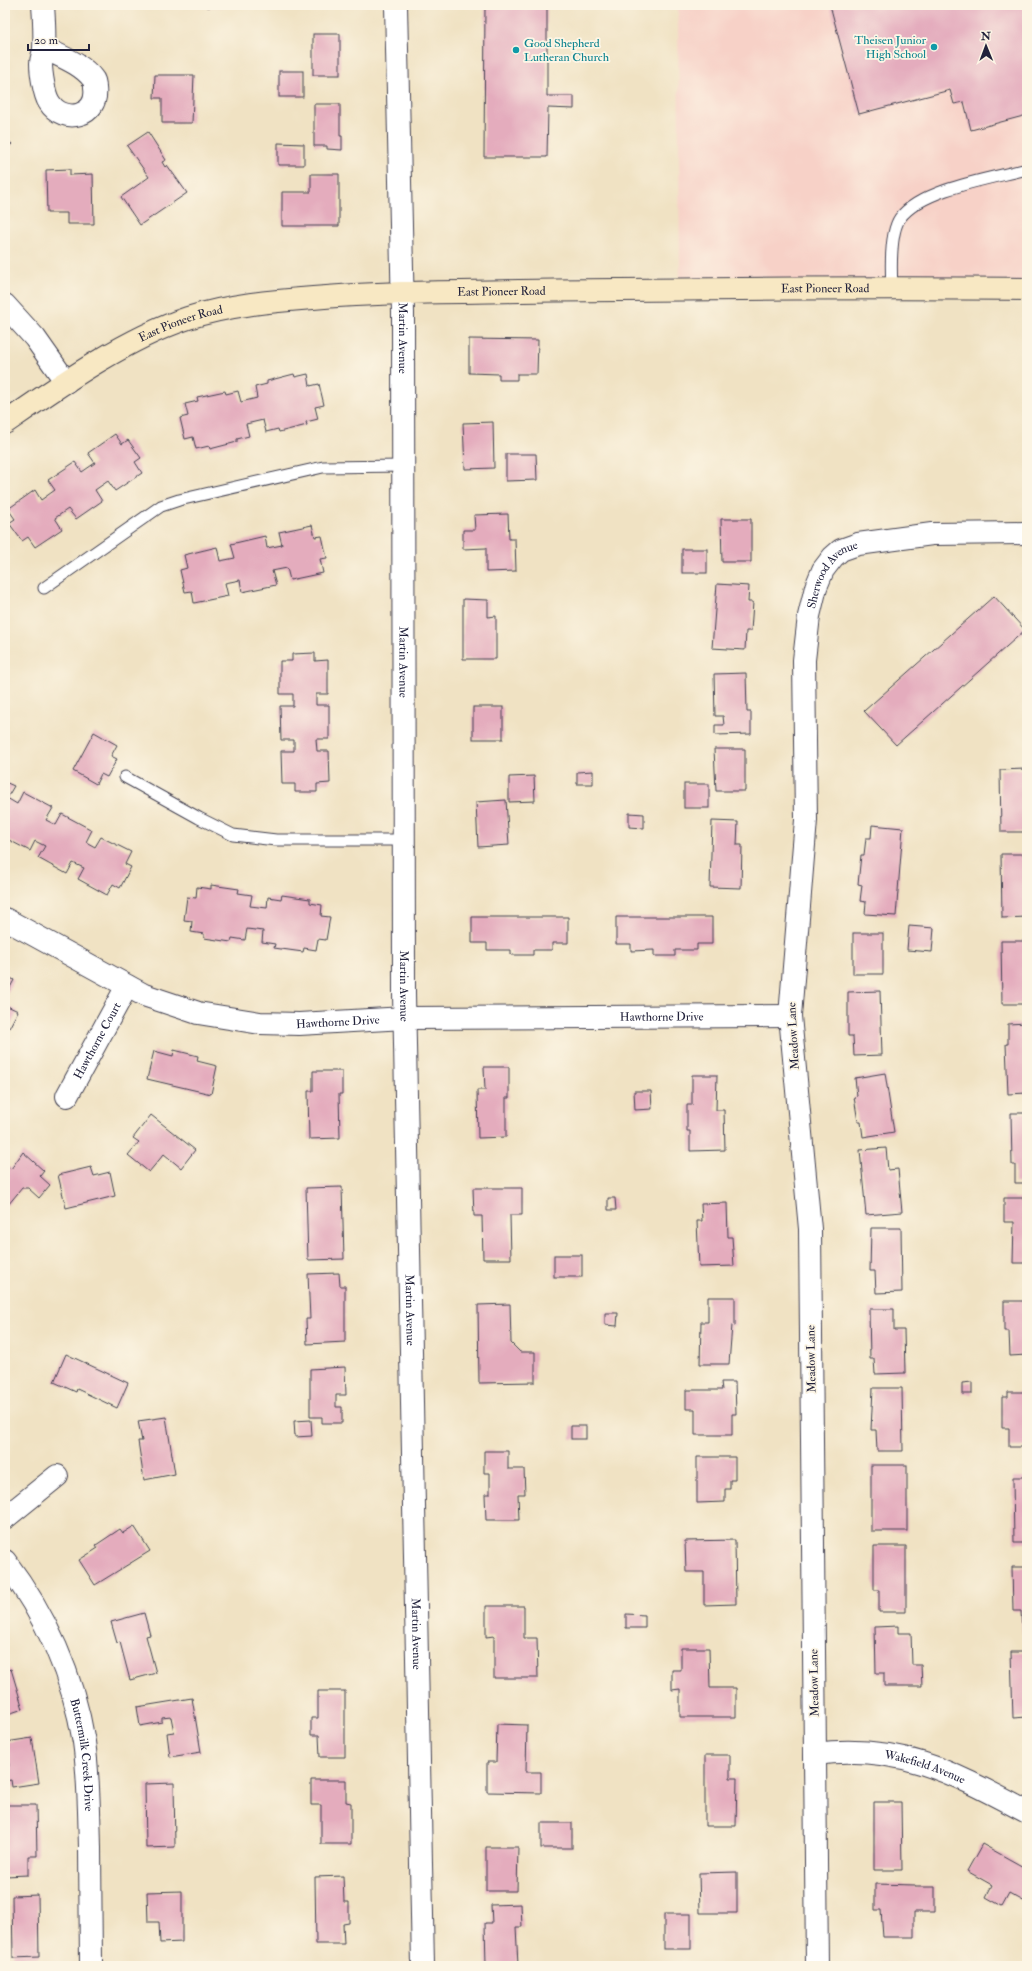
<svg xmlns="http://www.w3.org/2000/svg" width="1032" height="1971" font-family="'IM FELL Double Pica',serif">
	<rect width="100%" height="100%" fill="#fcf5e5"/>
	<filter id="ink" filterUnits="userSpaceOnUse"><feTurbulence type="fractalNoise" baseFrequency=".025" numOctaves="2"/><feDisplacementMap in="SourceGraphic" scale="8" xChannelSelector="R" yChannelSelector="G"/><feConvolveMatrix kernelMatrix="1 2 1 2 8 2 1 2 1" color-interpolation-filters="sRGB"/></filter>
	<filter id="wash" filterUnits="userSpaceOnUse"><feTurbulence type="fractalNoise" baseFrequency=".012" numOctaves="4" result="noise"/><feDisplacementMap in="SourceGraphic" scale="16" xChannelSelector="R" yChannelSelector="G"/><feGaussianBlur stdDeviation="0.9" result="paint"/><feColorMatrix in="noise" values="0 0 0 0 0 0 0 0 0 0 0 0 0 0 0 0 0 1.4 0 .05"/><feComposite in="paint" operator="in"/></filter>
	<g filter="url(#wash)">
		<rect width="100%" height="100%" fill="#f0e2c3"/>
		<polygon fill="#f7d1c7" points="678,5 1027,5 1027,290 680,289"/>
		<g id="blocks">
			<g fill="#e4acbd">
				<polygon points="206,5 233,5 234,7 206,7"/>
				<polygon points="485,5 547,5 547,96 574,96 574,109 548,108 547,157 484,157"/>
				<polygon points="830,5 1027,5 1027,115 971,130 964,102 954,104 950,90 859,114"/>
				<rect x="313" y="34" width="27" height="41"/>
				<rect x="279" y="71" width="24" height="26"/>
				<polygon points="155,75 194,75 192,123 162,123 162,98 154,98"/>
				<polygon points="314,104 340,104 340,136 342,136 342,150 327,149 327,146 314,146"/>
				<polygon points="148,132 166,160 162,162 165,167 167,165 187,193 140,225 121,197 149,177 127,146"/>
				<polygon points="5,137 12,144 5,150"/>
				<polygon points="278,143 304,144 304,165 278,165"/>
				<polygon points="70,169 70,175 93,174 94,224 67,224 67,213 47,213 46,170"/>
				<polygon points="311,174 339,174 339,226 282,226 282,192 311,192"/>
				<polygon points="469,339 538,340 537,374 517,374 517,380 499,380 499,374 469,373"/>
				<polygon points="294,374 295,377 308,374 310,386 319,384 324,405 315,407 318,419 306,422 307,425 279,432 278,429 266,432 263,420 246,424 249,436 237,439 237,442 210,449 209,446 196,449 193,437 185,439 180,418 188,416 185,404 198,401 197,397 225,391 226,394 238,391 241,402 257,398 255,387 267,384 267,381"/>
				<polygon points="493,422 494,468 465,469 463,423"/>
				<polygon points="115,434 122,444 128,440 141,458 135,462 142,473 115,491 108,481 95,490 102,501 76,519 68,509 55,518 62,529 35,547 28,537 22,541 9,523 15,519 8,509 35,490 41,500 55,490 48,480 75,462 82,472 95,463 88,453"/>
				<polygon points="506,454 536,454 537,480 506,481"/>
				<polygon points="508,514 509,539 515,539 516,571 486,572 486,548 463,549 463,530 475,530 474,515"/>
				<polygon points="721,519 751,519 751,562 722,562"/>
				<polygon points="312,525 315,537 322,536 327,558 320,559 323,573 290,580 287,568 272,571 276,585 242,592 240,580 225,583 228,596 194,603 192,591 185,592 180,570 187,568 184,555 217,547 220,561 235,558 231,544 265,536 267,548 282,545 279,532"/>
				<rect x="682" y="549" width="25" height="24"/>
				<polygon points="717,584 749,586 748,602 753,602 751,631 746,631 745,650 712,648"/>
				<polygon points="994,596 1025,630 896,745 864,711"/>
				<polygon points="463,599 488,600 488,617 496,616 496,659 463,659"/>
				<polygon points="315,653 315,661 328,660 328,694 316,694 316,705 329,705 329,739 316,739 317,751 329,751 330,783 317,784 317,792 295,792 295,784 282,784 281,751 294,751 294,740 281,740 280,706 293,706 293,694 280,694 280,661 292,661 292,654"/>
				<polygon points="746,673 747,712 751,712 751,734 715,735 715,725 724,725 723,716 715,716 714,674"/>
				<rect x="473" y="707" width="30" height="32"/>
				<polygon points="94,732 117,745 111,756 117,759 107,777 101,774 96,784 73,771"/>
				<polygon points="714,749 745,749 745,791 716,791"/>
				<polygon points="1025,769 1025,784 1027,784 1025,832 1001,832 1000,770"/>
				<polygon points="593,771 593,784 577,784 577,772"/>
				<polygon points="534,776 535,801 509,802 509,777"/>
				<polygon points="5,782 14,786 7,798 17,804 23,792 53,808 46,820 56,825 62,814 92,830 86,842 95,847 101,837 131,852 125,864 131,867 120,888 113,884 107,895 78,879 84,868 73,863 67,874 38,858 45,846 35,841 30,851 5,838"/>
				<rect x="684" y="784" width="25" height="24"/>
				<polygon points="506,800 509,845 478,847 476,802"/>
				<polygon points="629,813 644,814 644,828 629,827"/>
				<polygon points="712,821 738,822 737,845 742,845 741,888 710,887"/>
				<polygon points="872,825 903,828 896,916 865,914 866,902 860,901 862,885 858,884 861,855 864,855 866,838 871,838"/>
				<polygon points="1001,854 1026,854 1027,917 1002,918"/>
				<polygon points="211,885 239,889 238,893 252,895 250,906 267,908 268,897 281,899 282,895 310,899 310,903 322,905 321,916 330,917 326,940 318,939 316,950 304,948 303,952 274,948 275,944 262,942 263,931 247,929 245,940 232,938 231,942 204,938 204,934 191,932 192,921 184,920 187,897 196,898 197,887 211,889"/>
				<polygon points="472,917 568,917 568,943 552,943 552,950 533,950 533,955 511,955 511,950 487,950 487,943 472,943"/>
				<polygon points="616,917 712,917 712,944 697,944 697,950 675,950 675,956 654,956 654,950 631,951 631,944 616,944"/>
				<polygon points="909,926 934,928 932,952 907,950"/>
				<rect x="853" y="933" width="30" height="41"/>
				<polygon points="1001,941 1027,941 1027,1004 1002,1004"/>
				<polygon points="5,975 14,980 5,997"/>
				<polygon points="880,991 882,1055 854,1056 853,1036 848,1036 848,992"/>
				<polygon points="5,1005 18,1011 5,1036"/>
				<polygon points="1027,1023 1027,1093 1008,1094 1006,1044 1008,1044 1008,1024"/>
				<polygon points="174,1050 198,1056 197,1061 217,1066 211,1094 147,1079 154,1051 173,1056"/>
				<polygon points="484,1067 509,1067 509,1098 506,1098 506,1137 478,1138 477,1090 485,1090"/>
				<polygon points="313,1071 342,1071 342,1094 339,1094 340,1138 309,1139 308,1091 313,1091"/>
				<polygon points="885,1073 894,1132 863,1137 861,1122 858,1122 854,1097 857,1096 855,1078"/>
				<polygon points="692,1075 717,1075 716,1110 724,1110 725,1150 690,1151 690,1131 687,1131 687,1105 692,1105"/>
				<polygon points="634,1091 651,1091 652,1109 635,1110"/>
				<polygon points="1011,1113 1027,1113 1027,1183 1015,1183 1015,1165 1012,1165"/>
				<polygon points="151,1115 195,1150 181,1168 164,1154 149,1172 128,1155 139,1142 133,1138"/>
				<polygon points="886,1148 888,1170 898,1169 902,1212 866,1215 860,1150"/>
				<polygon points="23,1152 44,1171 40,1176 50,1185 39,1198 28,1188 22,1188 8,1205 5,1202 5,1164 11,1169"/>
				<polygon points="91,1167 94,1176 110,1172 115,1196 66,1208 58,1175"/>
				<polygon points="342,1187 344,1259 308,1260 306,1188"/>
				<polygon points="473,1188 522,1188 522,1215 510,1215 511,1259 483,1259 482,1216 474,1216"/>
				<polygon points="608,1198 615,1198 616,1210 608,1210"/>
				<polygon points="1004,1198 1027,1198 1027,1263 1013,1263 1014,1222 1004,1222"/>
				<polygon points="727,1203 728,1237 732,1237 734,1266 699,1267 697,1221 702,1221 701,1204"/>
				<polygon points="871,1228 901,1228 902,1292 876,1293 875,1271 870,1271"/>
				<rect x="554" y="1255" width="28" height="22"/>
				<polygon points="339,1273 340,1286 345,1286 345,1342 307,1344 306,1319 310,1319 308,1274"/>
				<polygon points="708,1297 735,1297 735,1326 732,1325 729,1364 700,1364 701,1322 708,1322"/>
				<polygon points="1004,1301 1027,1301 1027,1355 1010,1356 1009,1331 1004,1331"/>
				<polygon points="510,1304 511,1343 520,1352 535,1352 535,1382 479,1383 478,1305"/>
				<polygon points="869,1309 894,1309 894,1330 904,1330 905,1373 875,1374 874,1359 870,1359"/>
				<polygon points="605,1313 618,1313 617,1326 605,1325"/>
				<polygon points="66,1354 128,1383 117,1408 77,1389 76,1392 54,1382"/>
				<polygon points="345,1367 346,1395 336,1395 336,1407 342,1407 342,1423 322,1423 322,1417 310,1417 310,1369"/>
				<polygon points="721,1382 735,1382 736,1414 732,1414 732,1435 695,1435 695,1409 686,1409 686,1390 722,1390"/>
				<polygon points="972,1382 972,1394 962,1394 962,1383"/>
				<polygon points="873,1388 902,1388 903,1451 877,1451 876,1430 871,1430"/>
				<polygon points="1008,1392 1027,1392 1027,1447 1009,1447 1009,1428 1002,1428 1002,1397 1008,1397"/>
				<polygon points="166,1417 175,1474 144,1480 138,1441 142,1441 138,1421"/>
				<polygon points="311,1420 312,1436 295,1437 294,1421"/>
				<rect x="571" y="1426" width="15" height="13"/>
				<polygon points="484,1451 508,1451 508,1469 524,1469 525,1494 518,1494 519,1520 486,1520 485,1494 490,1494 490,1473 484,1473"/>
				<polygon points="697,1457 735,1457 735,1480 730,1480 730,1489 725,1489 725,1502 697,1503"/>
				<rect x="871" y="1465" width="36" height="66"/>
				<polygon points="1013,1477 1027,1477 1027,1543 1014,1543"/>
				<polygon points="134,1526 150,1551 95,1585 79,1560 98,1548 96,1545 120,1529 123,1533"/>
				<polygon points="735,1540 736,1604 704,1605 704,1572 686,1572 685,1541"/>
				<polygon points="874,1546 906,1546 906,1612 879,1612 879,1590 874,1590"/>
				<polygon points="1012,1567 1027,1567 1027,1632 1022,1633 1021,1611 1013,1611"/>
				<polygon points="486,1606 524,1606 524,1638 537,1638 538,1678 494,1678 494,1636 486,1637"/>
				<polygon points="144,1613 150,1635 146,1636 156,1673 130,1680 120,1642 117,1643 111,1622"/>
				<polygon points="626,1614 645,1615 645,1628 626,1628"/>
				<polygon points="898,1626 898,1633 911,1633 912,1665 921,1665 922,1686 884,1686 884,1673 876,1673 875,1627"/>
				<polygon points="681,1648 709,1648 710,1688 736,1688 736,1717 680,1717 680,1689 672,1690 672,1670 681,1670"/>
				<polygon points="1011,1652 1027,1652 1027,1717 1013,1718"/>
				<polygon points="11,1669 23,1709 5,1715 5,1671"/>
				<polygon points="318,1691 345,1691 345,1757 320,1757 319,1735 311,1735 311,1718 318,1718"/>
				<polygon points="192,1698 201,1752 170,1757 167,1733 174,1732 171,1717 162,1718 162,1722 140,1726 137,1707"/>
				<polygon points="497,1724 527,1725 526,1772 541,1772 541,1793 487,1792 487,1762 496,1762"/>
				<polygon points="32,1738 39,1783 12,1787 11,1780 5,1781 5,1767 9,1766 6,1742"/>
				<polygon points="705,1755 730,1755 730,1778 737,1778 736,1826 705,1826"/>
				<polygon points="311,1780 346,1780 346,1802 351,1803 351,1844 321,1844 321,1805 311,1805"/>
				<polygon points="174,1783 175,1847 146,1848 145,1784"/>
				<polygon points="874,1802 901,1802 902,1870 874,1870"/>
				<polygon points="7,1805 36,1805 37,1856 28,1856 28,1875 5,1876 5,1826 7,1826"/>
				<rect x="541" y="1823" width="31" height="25"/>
				<polygon points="982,1844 1027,1869 1027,1903 1009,1893 1002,1906 986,1897 992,1885 967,1871"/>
				<polygon points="486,1847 518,1847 517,1891 486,1891"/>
				<polygon points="737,1872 737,1913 700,1913 699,1873"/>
				<polygon points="343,1876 344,1902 349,1902 349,1923 343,1924 344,1944 316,1944 315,1877"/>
				<polygon points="875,1884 915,1885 915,1887 935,1887 935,1912 914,1912 914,1937 883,1937 881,1910 875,1910"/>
				<polygon points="182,1891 182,1942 160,1943 159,1922 148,1922 147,1892"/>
				<polygon points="38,1895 39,1957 13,1958 12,1896"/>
				<polygon points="521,1904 522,1927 516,1927 518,1965 486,1966 485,1923 492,1923 491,1905"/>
				<rect x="664" y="1914" width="27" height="35"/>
				<polygon points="904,1963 905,1966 876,1966 875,1964"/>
			</g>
		</g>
	</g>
	<g filter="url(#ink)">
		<use href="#blocks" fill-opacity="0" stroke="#413f4f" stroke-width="1"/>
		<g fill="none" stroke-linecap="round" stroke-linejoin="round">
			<defs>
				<g id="lane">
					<path d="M 892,287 C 891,270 890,232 900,218 C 921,189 993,178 1027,169"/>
					<polyline points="44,588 161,506 179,500 323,467 404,466"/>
					<polyline points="125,777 199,818 233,835 276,840 404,840"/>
				</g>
				<g id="street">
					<path d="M 43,5 C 44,19 45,34 44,48 C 44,53 41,58 41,63 C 41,72 44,94 49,102 C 63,125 99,117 95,88 C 95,85 95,81 93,79 C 82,64 60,56 44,48"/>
					<path id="s1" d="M 396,5 L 403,313 L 404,993 L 423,1966"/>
					<polyline points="5,305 35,338 66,382"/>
					<path id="s2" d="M 5,919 L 144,995 L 198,1013 L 260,1023 L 299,1024 L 405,1018 L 790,1016"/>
					<path id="s3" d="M 67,1096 L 127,986"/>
					<polyline points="5,1518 57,1476"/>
					<path id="s4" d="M 5,1561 C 45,1614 73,1676 84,1742 C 89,1777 89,1812 90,1848 C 90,1887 91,1927 91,1966"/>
					<path id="s5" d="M 815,1754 C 901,1743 955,1774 1027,1812"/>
					<path id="s6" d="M 817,1966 L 810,1229 L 790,1016 L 806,820 L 804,660 L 809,616 L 816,587 L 823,570 L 833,557 L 841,550 L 858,544 L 932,534 L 1027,533"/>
				</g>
				<g id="secondary">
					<path id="s7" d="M 5,423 C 60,385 125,339 188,318 C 229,305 271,301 313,298 C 382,292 451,292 519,291 C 689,289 858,287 1027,289"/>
				</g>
			</defs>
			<use href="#lane" stroke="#413f4f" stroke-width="13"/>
			<use href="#street" stroke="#413f4f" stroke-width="24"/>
			<use href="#secondary" stroke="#413f4f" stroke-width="24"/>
			<use href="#lane" stroke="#fff" stroke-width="11"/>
			<use href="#street" stroke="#fff" stroke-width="22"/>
			<use href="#secondary" stroke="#f8e8c3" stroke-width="22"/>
		</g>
	</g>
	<g fill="#0f9aa8" stroke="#fcf5e5" stroke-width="1.5">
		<circle cx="934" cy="47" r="4"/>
		<circle cx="516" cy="50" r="4"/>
	</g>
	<g text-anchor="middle" stroke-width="3.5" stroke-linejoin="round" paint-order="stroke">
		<g font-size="12" fill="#0d838f" stroke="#fcf5e5" text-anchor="end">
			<text x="926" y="44">Theisen Junior<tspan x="926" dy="14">High School</tspan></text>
			<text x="524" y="47" text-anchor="start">Good Shepherd<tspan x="524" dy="14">Lutheran Church</tspan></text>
		</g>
		<g font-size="12" fill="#22223b" stroke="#fcf5e5">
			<text dy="4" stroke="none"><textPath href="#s7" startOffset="851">East Pioneer Road</textPath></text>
			<text dy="4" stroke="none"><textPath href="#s7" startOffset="527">East Pioneer Road</textPath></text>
			<text dy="4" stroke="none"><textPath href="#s7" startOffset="203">East Pioneer Road</textPath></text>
			<text dy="4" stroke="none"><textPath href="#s1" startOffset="333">Martin Avenue</textPath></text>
			<text dy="4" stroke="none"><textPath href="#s6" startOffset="1402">Sherwood Avenue</textPath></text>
			<text dy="4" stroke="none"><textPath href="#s1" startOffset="657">Martin Avenue</textPath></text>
			<text dy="4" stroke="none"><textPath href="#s1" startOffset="981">Martin Avenue</textPath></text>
			<text dy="4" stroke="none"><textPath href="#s2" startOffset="680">Hawthorne Drive</textPath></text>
			<text dy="4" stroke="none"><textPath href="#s2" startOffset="356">Hawthorne Drive</textPath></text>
			<text transform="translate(793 1036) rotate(-93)" y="4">Meadow Lane</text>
			<text dy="4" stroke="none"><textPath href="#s3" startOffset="63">Hawthorne Court</textPath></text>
			<text dy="4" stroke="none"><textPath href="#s1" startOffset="1305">Martin Avenue</textPath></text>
			<text transform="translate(811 1359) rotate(-91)" y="4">Meadow Lane</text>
			<text dy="4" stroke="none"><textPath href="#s1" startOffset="1629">Martin Avenue</textPath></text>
			<text transform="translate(814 1683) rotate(-91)" y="4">Meadow Lane</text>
			<text dy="4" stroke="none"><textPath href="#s4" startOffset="212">Buttermilk Creek Drive</textPath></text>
			<text dy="4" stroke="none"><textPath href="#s5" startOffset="112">Wakefield Avenue</textPath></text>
		</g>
	</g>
	<rect width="1032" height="1971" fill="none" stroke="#fcf5e5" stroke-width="20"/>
	<g transform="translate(986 46) rotate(359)" stroke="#fcf5e5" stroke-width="3" paint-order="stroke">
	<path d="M0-3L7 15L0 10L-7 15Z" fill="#22223b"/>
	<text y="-6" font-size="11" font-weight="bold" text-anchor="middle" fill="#22223b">N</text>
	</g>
	<path d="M28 44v6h61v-6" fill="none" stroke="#22223b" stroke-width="2"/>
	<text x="34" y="44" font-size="12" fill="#22223b" stroke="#fcf5e5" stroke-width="3" paint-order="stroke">20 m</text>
</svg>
